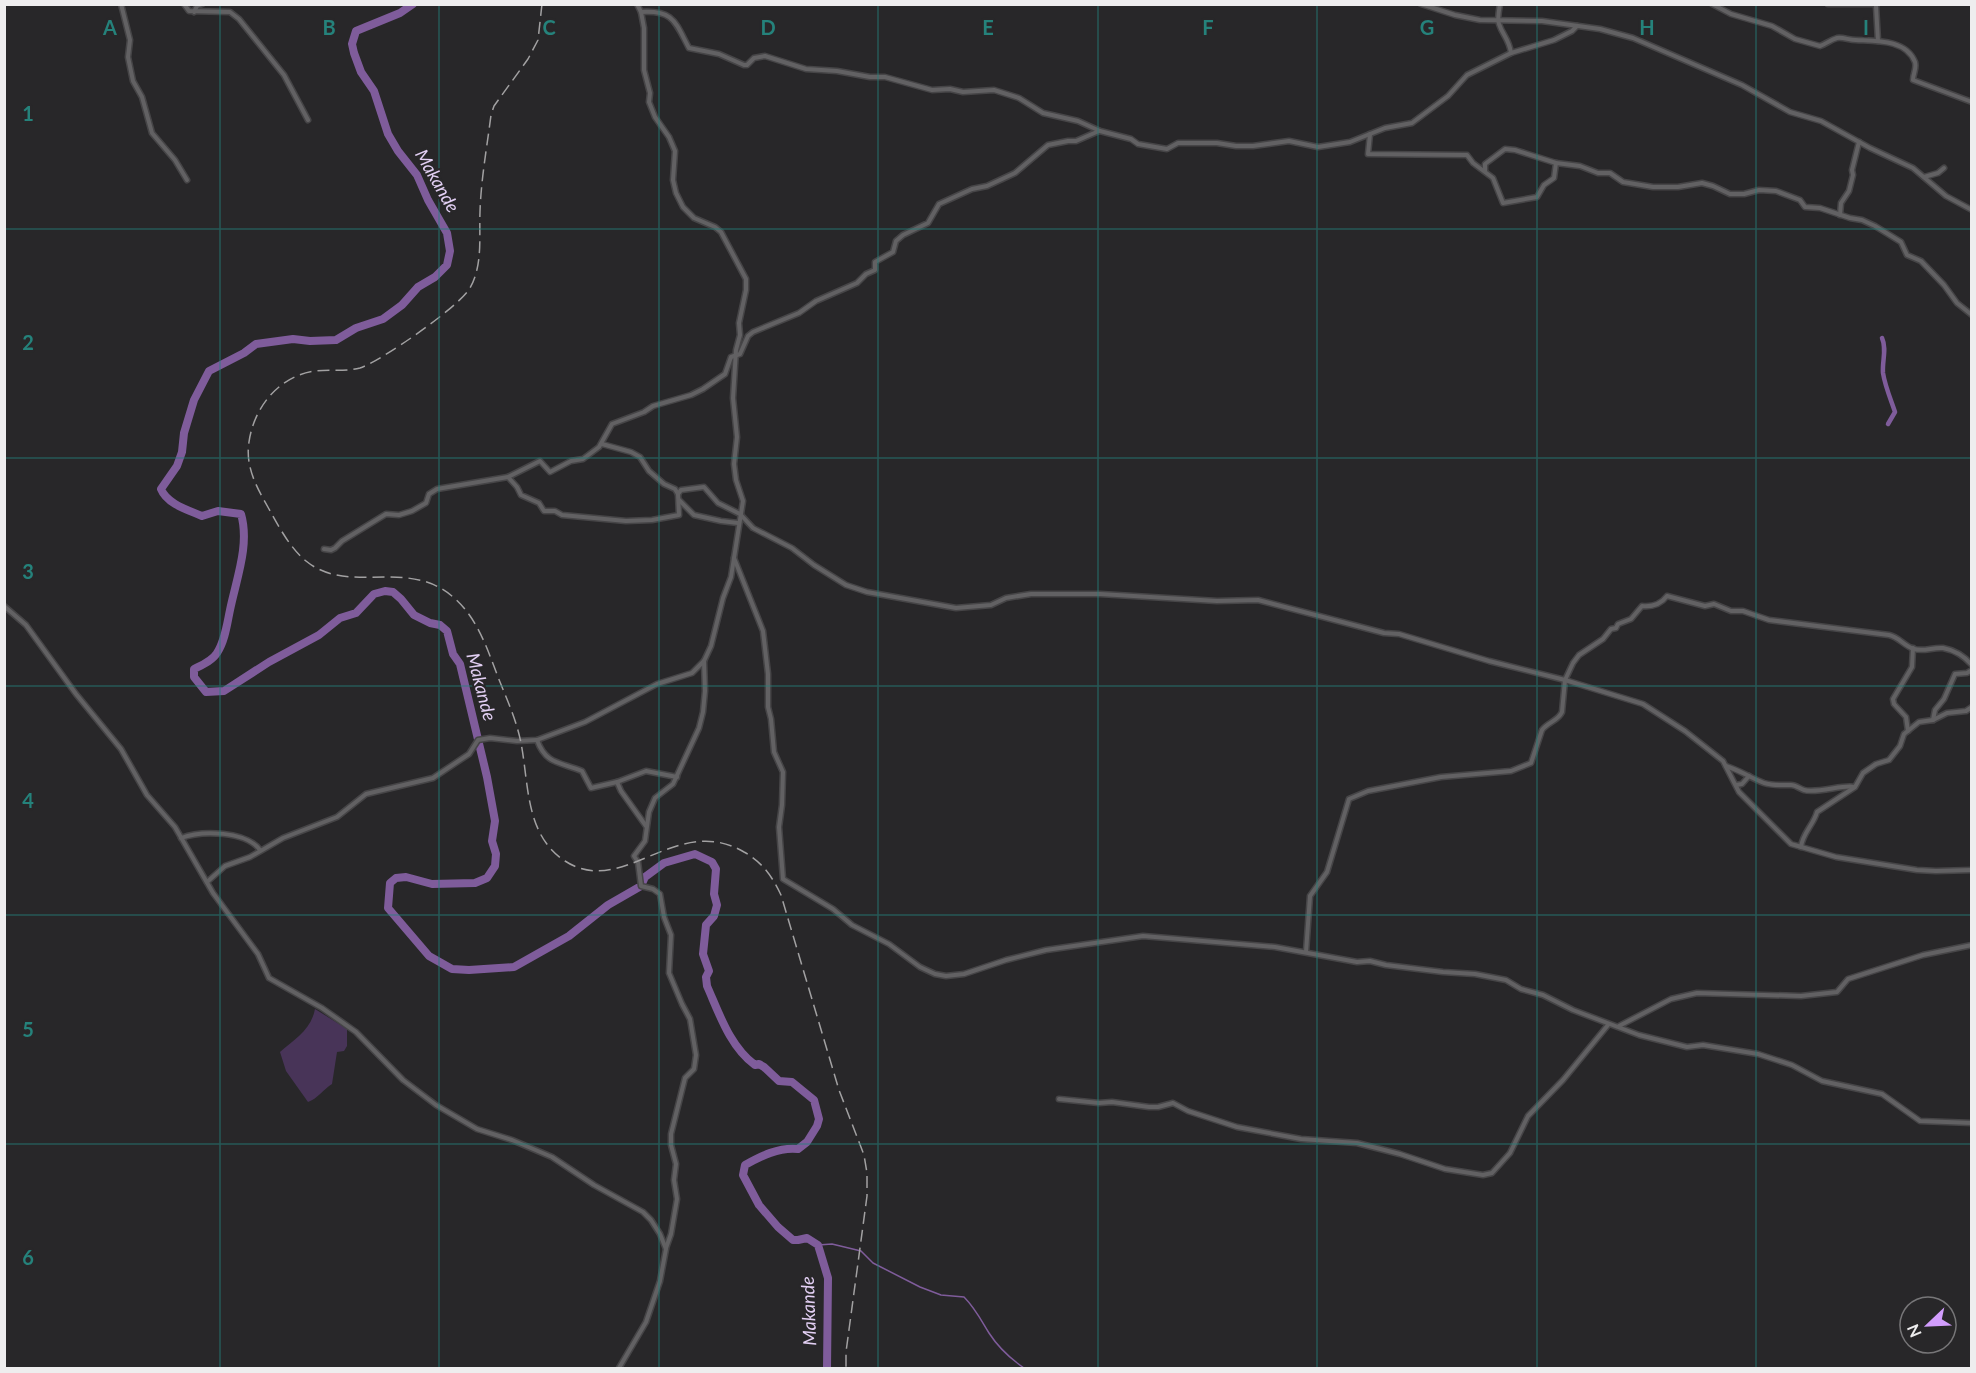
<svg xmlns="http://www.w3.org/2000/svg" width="1976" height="1373" font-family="Lato,sans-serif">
	<rect width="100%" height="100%" fill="#282729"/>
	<path fill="#483458" d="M 315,1009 L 347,1029 L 347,1046 L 344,1051 L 337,1052 L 332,1084 C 324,1089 317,1099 308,1102 L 286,1071 L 280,1052 C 295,1039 311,1030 315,1009 Z"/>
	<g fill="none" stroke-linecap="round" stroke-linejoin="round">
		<path stroke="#7f5c9b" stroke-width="1.5" d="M 818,1245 L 832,1244 L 861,1251 L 873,1263 L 920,1287 L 941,1295 L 964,1297 C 975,1308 981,1320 989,1333 C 998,1347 1011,1359 1024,1368"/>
		<path stroke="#7f5c9b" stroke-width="4.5" d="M 1882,338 C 1887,349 1882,361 1883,373 C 1885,386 1891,400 1895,412 L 1888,424"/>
		<path stroke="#7f5c9b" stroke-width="8" d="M 413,4 L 400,13 L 356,31 L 352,44 L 354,53 L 361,72 L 374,91 L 388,134 L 398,151 L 417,175 L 428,200 L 447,233 L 450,251 L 447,265 L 435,277 L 418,287 L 402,305 L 383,319 L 356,328 L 336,340 L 310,341 L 293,339 L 256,344 L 244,353 L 209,371 L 194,400 L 184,433 L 182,452 L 177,466 L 161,489 C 167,504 188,510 202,516 L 218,511 L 241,514 C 250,545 236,580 230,610 C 227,624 225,641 217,653 C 212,661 202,665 194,669 L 194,677 L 206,692 L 224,691 L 269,662 L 319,635 L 340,618 L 356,613 L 374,594 L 385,591 L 393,592 L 401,599 L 414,615 L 430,623 L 440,625 L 447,631 L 453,654 L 460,664 L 487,777 L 495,821 L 492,841 L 496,854 L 495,866 L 487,878 L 475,883 L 432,884 L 406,877 L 396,878 L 390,883 L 388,908 L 429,956 L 452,969 L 469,970 L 514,967 L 569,936 L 608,905 L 641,886 L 645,877 L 664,863 L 695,854 L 712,862 L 716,869 L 714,894 L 717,905 L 714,916 L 706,925 L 703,954 L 709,971 L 706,977 L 707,986 C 719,1013 730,1047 755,1065 L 759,1064 L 764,1067 L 779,1081 L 792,1082 L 814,1100 L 819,1119 L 817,1126 L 807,1142 L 798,1149 C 779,1147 761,1156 745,1165 L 743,1175 L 759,1205 L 778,1227 L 793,1240 L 798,1240 L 807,1238 L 818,1245 L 828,1278 L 827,1368"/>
		<defs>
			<g id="minor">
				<polyline points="121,4 130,40 128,57 133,81 142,97 152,133 175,160 187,180"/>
				<polyline points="184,4 189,11 230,12 239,19 284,75 308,120"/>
				<polyline points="1421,4 1455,15 1480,20 1542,21 1600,29 1633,38 1742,85 1790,112 1821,121 1870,148 1913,168 1946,196 1972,210"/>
				<path d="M 1500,4 C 1499,10 1497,20 1499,24 C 1503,36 1509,39 1511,53"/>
				<path d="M 1712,4 L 1731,14 L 1772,26 L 1795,39 L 1820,46 C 1826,44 1830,40 1837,38 C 1843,37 1849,40 1856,40 C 1875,41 1906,39 1915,62 C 1917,69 1913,73 1913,80 L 1972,102"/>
				<polyline points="1828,4 1877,4"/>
				<polyline points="1876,6 1878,41"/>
				<polyline points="194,12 197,6 202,4"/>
				<path d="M 641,12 C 674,10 675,22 689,48 L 719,54 L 744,65 L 747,65 L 754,58 L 765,56 L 806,69 L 837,71 L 870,77 L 885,77 L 932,90 L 950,89 L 963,92 L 994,90 L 1019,98 L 1043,113 L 1078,121 L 1100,131 L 1131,139 L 1138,144 L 1161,148 L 1167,149 L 1178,143 L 1217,143 L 1236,146 L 1253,146 L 1289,141 L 1318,147 L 1350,142 L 1385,128 L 1412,123 L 1448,96 L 1467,75 L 1511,53 L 1554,40 L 1572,31 L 1577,26"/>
				<polyline points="1370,134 1368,154 1467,155 1473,163 1493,178 1503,203 1537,197 1544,185 1554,178 1556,163"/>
				<polyline points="1485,171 1485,164 1505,149 1515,150 1556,163 1580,166 1598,173 1610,173 1623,182 1653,187 1678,187 1702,183 1713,186 1730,194 1744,194 1759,190 1776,191 1800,200 1805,207 1820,208 1850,218 1862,220 1875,226 1901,242 1907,255 1921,261 1944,285 1957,303 1972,315"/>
				<polyline points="1924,177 1938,173 1944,168"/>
				<polyline points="1840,215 1841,203 1849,191 1853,175 1852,170 1859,142"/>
				<polyline points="602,444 631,452 640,457 649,471 664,484 675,489 678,494"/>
				<polyline points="508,477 517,487 521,495 539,503 544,511 555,511 562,515 626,521 652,520 679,515 678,494 681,490 704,487 718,503 740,514 753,528 792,548 814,565 846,585 867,592 956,608 991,605 1006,598 1031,594 1100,594 1217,601 1258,600 1384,633 1399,634 1489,661 1565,680 1643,704 1685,731 1723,761 1739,792 1791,844 1836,857 1917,870 1936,871 1972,870"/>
				<polyline points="679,500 694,515 721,521 738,523"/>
				<polyline points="324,549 331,550 335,548 342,541 386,514 399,515 412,511 426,503 429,494 437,489 508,477 540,461 550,472 571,461 583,459 599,447 612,424 644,412 653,406 691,395 703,389 725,374 731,357 740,354 748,336 753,332 799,313 816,301 857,283 866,274 875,270 875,262 893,252 896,241 903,235 928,223 939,204 972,189 987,186 1015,173 1048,145 1068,141 1076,141 1099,131"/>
				<polyline points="734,558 763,631 768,674 768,707 771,719 774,752 783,772 782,805 779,827 783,879 833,909 852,925 889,944 920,967 935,974 946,976 964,974 1006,960 1046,950 1143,936 1275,947 1357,962 1370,961 1386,965 1443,972 1475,974 1506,980 1521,989 1543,995 1573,1010 1639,1035 1687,1047 1703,1045 1758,1054 1792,1065 1822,1081 1882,1094 1920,1121 1972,1123"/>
				<polyline points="4,606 26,625 76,694 121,749 147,795 175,827 213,893 258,954 269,978 322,1008 356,1032 403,1080 436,1105 477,1129 512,1140 552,1157 594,1185 643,1212 651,1220 660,1234 666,1249 660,1281 646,1322 619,1368"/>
				<polyline points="1933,720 1935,710 1944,699 1955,674 1967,673 1972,670"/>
				<polyline points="1908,731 1906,717 1894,704 1893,699 1912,667 1913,648"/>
				<path d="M 537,740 C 546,765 561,762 582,771 L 591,788 L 617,782 L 646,771 L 677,777"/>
				<path d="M 1726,766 C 1739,770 1751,778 1764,783 C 1774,786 1782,785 1791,785 C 1796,785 1800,789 1804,790 C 1816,794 1845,784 1854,787"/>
				<polyline points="617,782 621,791 646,826"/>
				<polyline points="1736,785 1742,784 1749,776"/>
				<path d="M 181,838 C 202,830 246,831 260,850"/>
				<path d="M 1801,847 C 1802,834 1814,824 1817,812 L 1855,787 L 1863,773 L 1876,764 L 1889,760 L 1900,746 L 1904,734 L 1919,722 L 1933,720 L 1947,713 L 1966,711 L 1972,707"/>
				<polyline points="207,882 225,866 250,857 283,838 337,817 366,794 433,778 469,754 478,740 490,738 517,741 537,740 585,722 657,684 692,673 704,661 711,646 723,598 731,577 743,501 736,480 734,464 737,437 733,398 736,350 740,335 739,323 746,290 746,279 721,232 715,227 694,218 683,207 676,193 673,180 675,151 669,137 655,117 649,102 650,93 644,70 644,28 641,12 637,4"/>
				<path d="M 1306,952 L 1310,896 L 1327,872 L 1349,799 L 1368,791 L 1441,777 L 1511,771 L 1531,763 L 1542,730 C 1548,722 1558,721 1562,712 L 1565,680 L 1573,663 L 1579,655 L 1603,639 L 1611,629 L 1616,628 L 1618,624 L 1631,619 L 1642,606 C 1652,607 1661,604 1667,596 L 1705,606 L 1714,604 L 1731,611 L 1743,611 L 1769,620 L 1889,635 C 1899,637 1904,646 1914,649 C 1924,652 1933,647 1943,648 C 1954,650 1965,657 1972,665"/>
				<polyline points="1619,1026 1671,999 1697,993 1801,996 1837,992 1848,979 1923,955 1972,945"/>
				<polyline points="1059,1099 1099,1103 1112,1102 1149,1107 1158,1107 1173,1103 1188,1111 1237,1127 1301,1139 1357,1143 1400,1154 1445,1169 1483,1175 1492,1173 1510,1153 1528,1116 1563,1080 1608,1025"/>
				<polyline points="666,1248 671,1234 677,1199 674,1180 676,1164 671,1145 671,1134 685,1078 694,1069 696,1055 690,1019 682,1004 669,973 671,935 664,917 660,894 653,889 641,886 638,862 634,856 645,841 649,812 655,798 673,784 699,728 703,712 705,691 704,661"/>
			</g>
		</defs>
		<use href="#minor" stroke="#464547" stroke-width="7"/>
		<use href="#minor" stroke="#626163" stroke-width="4"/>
		<path stroke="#a2a1a2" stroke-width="1.5" stroke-dasharray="12 6" stroke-linecap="butt" d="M 542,4 L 538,40 L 528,59 L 494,106 L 491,115 C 487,147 481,179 480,212 C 479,237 483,265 470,288 C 459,307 381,361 360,368 C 345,372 330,369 315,371 C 279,376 254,407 249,442 C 245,467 257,488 269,509 C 279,527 290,548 306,561 C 349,596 407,557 453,597 C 479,619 488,652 500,682 C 508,702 517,722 521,743 C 529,784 525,835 565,861 C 623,899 676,812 744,852 C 762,862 772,876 781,895 L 839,1090 L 864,1155 L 867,1173 L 867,1196 L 846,1352 L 846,1368"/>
	</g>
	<path fill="none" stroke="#25827b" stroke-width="1.5" stroke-opacity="0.55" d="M 220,4 L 220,1368M 439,4 L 439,1368M 659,4 L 659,1368M 878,4 L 878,1368M 1098,4 L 1098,1368M 1317,4 L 1317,1368M 1537,4 L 1537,1368M 1756,4 L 1756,1368M 4,229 L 1972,229M 4,458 L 1972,458M 4,686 L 1972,686M 4,915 L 1972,915M 4,1144 L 1972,1144"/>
	<g text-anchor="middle" stroke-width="4.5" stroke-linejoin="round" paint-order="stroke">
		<g font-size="18" font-style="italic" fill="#e3d0f4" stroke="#282729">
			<text transform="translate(437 181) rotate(60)" y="6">Makande</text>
			<text transform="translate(481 687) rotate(75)" y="6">Makande</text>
			<text transform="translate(809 1311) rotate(-92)" y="6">Makande</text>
		</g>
	</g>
	<g font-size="20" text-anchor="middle" font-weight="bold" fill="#25827b" stroke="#282729" stroke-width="4.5" stroke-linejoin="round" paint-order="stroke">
		<text x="110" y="35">A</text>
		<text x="329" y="35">B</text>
		<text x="549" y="35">C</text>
		<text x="768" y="35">D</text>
		<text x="988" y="35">E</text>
		<text x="1208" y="35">F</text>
		<text x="1427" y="35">G</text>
		<text x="1647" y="35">H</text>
		<text x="1866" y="35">I</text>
		<text x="28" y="121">1</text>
		<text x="28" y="350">2</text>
		<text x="28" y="579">3</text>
		<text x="28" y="808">4</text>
		<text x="28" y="1037">5</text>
		<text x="28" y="1265">6</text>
	</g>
	<rect width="1976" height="1373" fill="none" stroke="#eeedee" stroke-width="12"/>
	<g transform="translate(1928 1325) rotate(247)"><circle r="28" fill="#282729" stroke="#777678" stroke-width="1.5"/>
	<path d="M0-4.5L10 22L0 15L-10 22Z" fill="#d29dfd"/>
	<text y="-9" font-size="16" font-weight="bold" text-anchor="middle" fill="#eeedee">N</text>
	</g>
</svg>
